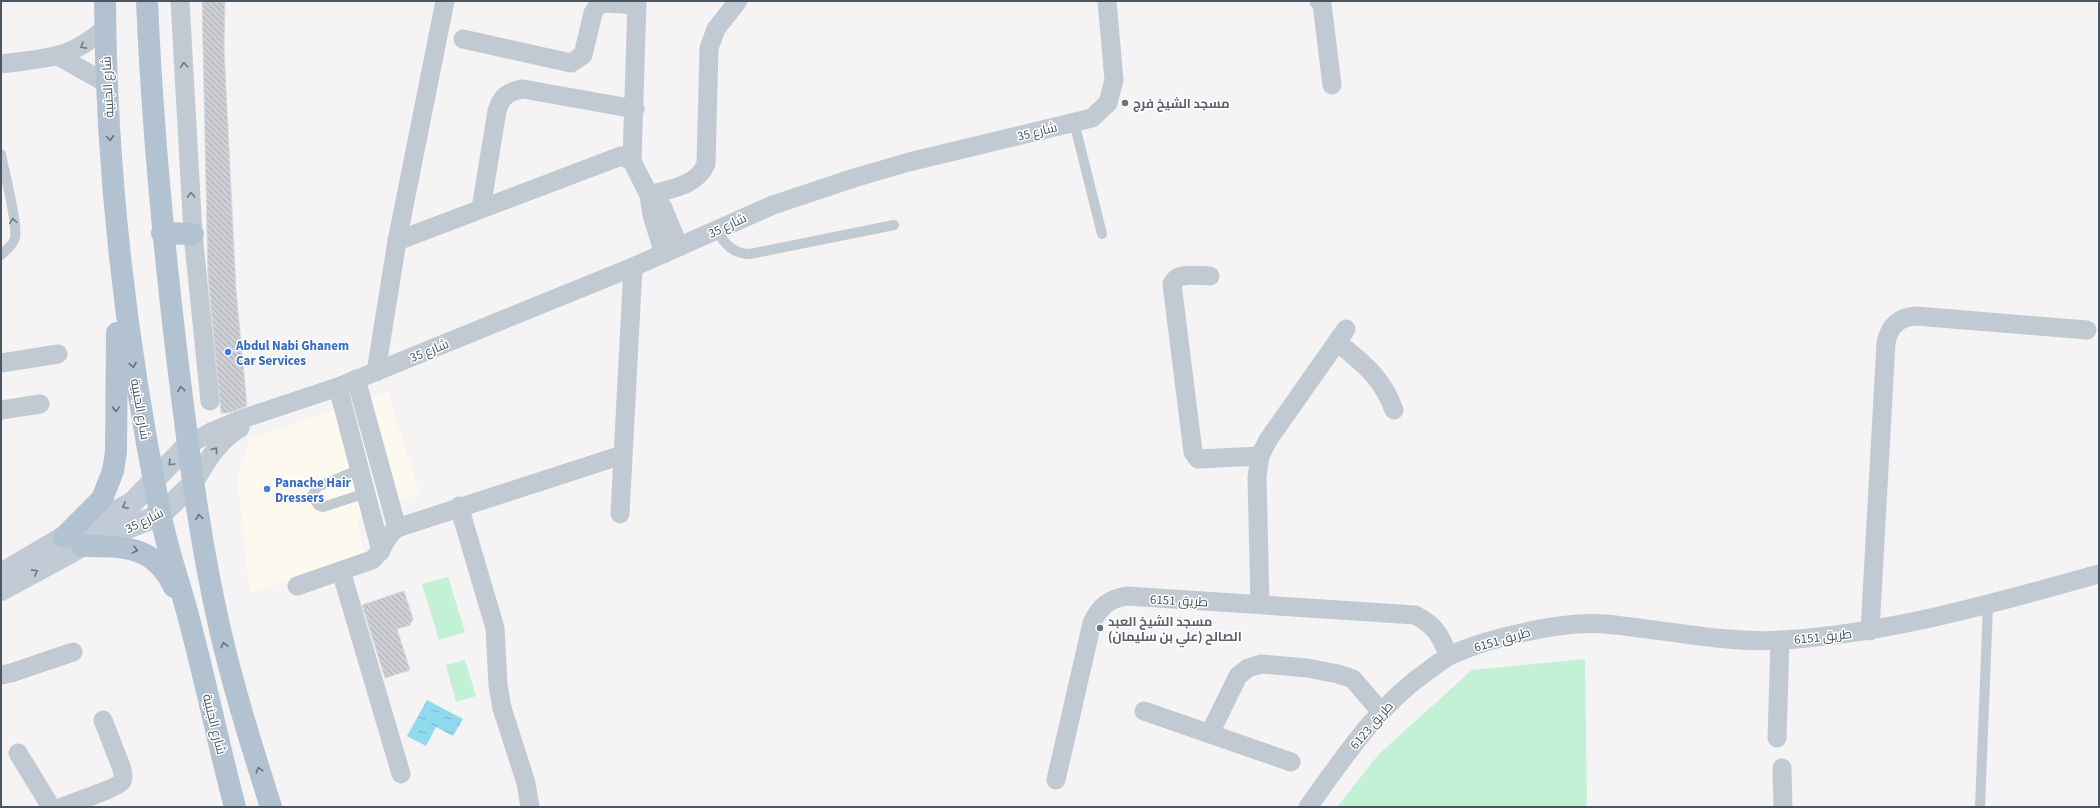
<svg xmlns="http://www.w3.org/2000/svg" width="2100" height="808" font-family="'Source Sans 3',Cairo,sans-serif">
	<defs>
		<pattern id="water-ripples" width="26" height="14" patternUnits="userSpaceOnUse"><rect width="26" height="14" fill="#90daee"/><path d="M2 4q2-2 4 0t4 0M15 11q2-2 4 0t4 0" fill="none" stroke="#78b4c4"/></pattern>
		<pattern id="building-back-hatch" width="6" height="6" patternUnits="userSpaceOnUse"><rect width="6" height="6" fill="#cdcfd5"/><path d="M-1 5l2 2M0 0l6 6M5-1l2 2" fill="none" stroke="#a8abb0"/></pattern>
	</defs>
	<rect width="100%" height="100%" fill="#f5f3f3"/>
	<polygon fill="#fdf9ef" points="388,392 419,493 357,519 365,556 250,593 237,479 250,439"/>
	<g fill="#c3f1d5">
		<polygon points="448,577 465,632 439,640 422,584"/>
		<polygon points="1585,659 1587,807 1337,807 1379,754 1472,670"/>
		<polygon points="465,660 476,696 456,702 446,665"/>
	</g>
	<polygon fill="url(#water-ripples)" points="427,700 463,719 453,736 436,727 426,746 407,736"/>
	<g fill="url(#building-back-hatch)" stroke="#d7d9de">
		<polygon points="202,1 225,1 224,48 236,290 247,406 229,413 221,413 208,277"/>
		<polygon points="404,591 413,619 410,625 397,629 410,670 385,678 362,605"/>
	</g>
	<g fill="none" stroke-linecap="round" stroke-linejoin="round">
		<g stroke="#c1cad2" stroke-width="10">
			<polyline points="1074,122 1102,234"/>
			<path d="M 1,154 C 4,171 18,223 15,238 C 13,245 6,250 1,255"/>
			<path d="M 716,230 C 725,244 733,254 750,254 L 894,225"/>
			<polyline points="360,469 317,487 312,496 318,505 323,507 366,493"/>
			<polyline points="1980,807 1988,605"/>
		</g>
		<g stroke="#c1cad2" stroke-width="19">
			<polyline points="180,1 193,234 210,401"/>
			<polyline points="1319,1 1322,4 1332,85"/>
			<polyline points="463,39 571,63 583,55 593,13 598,5 605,3 637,5"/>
			<polyline points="58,56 106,83"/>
			<path d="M 1,64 C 45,58 70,60 105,28"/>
			<polyline points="632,161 637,1"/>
			<path d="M 649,195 C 670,189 697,186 706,164 L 709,48 L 716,29 L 738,1"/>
			<polyline points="649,195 663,208 679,247"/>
			<path d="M 481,208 L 497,111 C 501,97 508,91 523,89 L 635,109"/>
			<polyline points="397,241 621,156 632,161 649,195 652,215 664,254"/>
			<path d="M 1210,276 C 1198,276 1177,271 1172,284 L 1193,452 L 1198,459 L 1260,456"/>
			<path d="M 1337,342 C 1363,363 1382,377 1394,410"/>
			<polyline points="1,363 58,354"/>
			<polyline points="376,372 397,241 445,1"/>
			<polyline points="356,379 397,528"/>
			<polyline points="338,387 381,551"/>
			<polyline points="1,410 40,404"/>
			<polyline points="188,445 211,432 242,419 338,387 633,267 773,205 854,178 909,162 1092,118 1108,103 1114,80 1107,1"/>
			<path d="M 194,483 C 207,461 218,441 240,428"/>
			<polyline points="459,506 495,628 498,685 502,708 526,783 530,807"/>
			<polyline points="620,514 633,267"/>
			<polyline points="341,571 401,774"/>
			<path d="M 297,586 L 372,560 C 383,551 385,536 397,528 L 622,455"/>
			<polyline points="1260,604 1257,477 1260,456 1268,440 1346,329"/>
			<path d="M 1870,631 L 1886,343 C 1889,326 1899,317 1916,316 L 2087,330"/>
			<polyline points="1,675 11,673 73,652"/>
			<polyline points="1144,711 1291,762"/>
			<polyline points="1210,733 1238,676 1248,668 1261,664 1307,668 1338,674 1353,679 1381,712"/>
			<polyline points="1777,738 1780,640"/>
			<polyline points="18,753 51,807"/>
			<polyline points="1782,768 1783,807"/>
			<path d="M 1056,780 L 1092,623 C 1100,606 1109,599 1127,596 L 1415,615 C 1436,626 1440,635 1449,656"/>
			<path d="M 62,807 C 72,803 118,788 122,781 C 124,777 123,774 122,769 L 103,720"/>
			<path d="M 1308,807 C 1344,757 1378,705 1429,670 C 1436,665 1443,659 1451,655 C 1473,645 1497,638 1521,633 C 1547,627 1577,622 1604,624 C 1663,629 1723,644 1783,640 C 1891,633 1995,603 2099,574"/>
		</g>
		<g stroke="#c1cbd6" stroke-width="22">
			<polyline points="1,574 64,537 132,503 188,445"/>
			<polyline points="1,590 82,546 160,515 194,483"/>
		</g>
		<g stroke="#b3c2d1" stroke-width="22">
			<path d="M 105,1 C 106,172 126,344 160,512 C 167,551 182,589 191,627 C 207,687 219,747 235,807"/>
			<path d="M 147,1 C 152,120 163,239 177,357 C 188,447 199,537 219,625 C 233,687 252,747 271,807"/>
			<polyline points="162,233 193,234"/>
			<polyline points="64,537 102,499 113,471 116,452 117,333"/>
			<path d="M 82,546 C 122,546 155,545 174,587"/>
		</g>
	</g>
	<defs><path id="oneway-chevron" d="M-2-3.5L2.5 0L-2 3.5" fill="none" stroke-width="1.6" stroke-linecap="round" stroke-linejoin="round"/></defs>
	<g stroke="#6e7983">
		<use href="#oneway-chevron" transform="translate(83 46) rotate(151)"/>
		<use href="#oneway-chevron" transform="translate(184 65) rotate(-93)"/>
		<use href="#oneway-chevron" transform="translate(191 195) rotate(-93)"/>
		<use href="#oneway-chevron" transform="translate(13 221) rotate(-98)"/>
		<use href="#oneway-chevron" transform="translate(215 450) rotate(-52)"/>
	</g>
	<g stroke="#64717d">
		<use href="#oneway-chevron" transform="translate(110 138) rotate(86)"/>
		<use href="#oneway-chevron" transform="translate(133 365) rotate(80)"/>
		<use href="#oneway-chevron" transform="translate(181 389) rotate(-97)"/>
		<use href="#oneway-chevron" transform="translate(116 409) rotate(88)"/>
		<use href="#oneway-chevron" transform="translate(199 517) rotate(-99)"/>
		<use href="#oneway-chevron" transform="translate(135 550) rotate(14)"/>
		<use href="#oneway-chevron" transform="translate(224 645) rotate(-104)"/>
		<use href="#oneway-chevron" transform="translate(259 770) rotate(-108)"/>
	</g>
	<g stroke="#6e7984">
		<use href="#oneway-chevron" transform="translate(171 463) rotate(135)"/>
		<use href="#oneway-chevron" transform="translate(125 506) rotate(153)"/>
		<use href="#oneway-chevron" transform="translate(35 572) rotate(-28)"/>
	</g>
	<g fill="#6b7280" stroke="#fff" stroke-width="1.5">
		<circle cx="1125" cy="103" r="4"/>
		<circle cx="1100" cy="628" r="4"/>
	</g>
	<g fill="#3f7fe0" stroke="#fff" stroke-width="1.5">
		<circle cx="228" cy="352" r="4"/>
		<circle cx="267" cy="489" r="4"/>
	</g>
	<g text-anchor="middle" stroke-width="3" stroke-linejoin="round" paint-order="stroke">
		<g font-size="13" fill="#4a5661" stroke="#fff">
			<text transform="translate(107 87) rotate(-93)" y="5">شارع الجنبية</text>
			<text transform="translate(1037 131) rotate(-14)" y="5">شارع 35</text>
			<text transform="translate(727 225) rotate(-25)" y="5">شارع 35</text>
			<text transform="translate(429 350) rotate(-22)" y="5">شارع 35</text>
			<text transform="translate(141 409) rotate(80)" y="5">شارع الجنبية</text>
			<text transform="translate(144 520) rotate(-26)" y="5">شارع 35</text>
			<text transform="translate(1179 600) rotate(3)" y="5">طريق 6151</text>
			<text transform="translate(1823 636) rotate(-6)" y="5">طريق 6151</text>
			<text transform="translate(1502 639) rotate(-16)" y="5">طريق 6151</text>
			<text transform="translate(215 724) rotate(76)" y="5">شارع الجنبية</text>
			<text transform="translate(1371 725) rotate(-49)" y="5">طريق 6123</text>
		</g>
		<g font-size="13" font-weight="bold" fill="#5b616d" stroke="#fff" text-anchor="start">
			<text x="1133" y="108">مسجد الشيخ فرج</text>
			<text x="1108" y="626">مسجد الشيخ العبد<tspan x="1108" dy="15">الصالح (علي بن سليمان)</tspan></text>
		</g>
		<g font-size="13" font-weight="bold" fill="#366cbe" stroke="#fff" text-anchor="start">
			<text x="236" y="350">Abdul Nabi Ghanem<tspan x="236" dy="15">Car Services</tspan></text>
			<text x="275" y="487">Panache Hair<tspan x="275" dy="15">Dressers</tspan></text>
		</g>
	</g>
	<rect width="2100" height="808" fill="none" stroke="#4a5661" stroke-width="4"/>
</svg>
